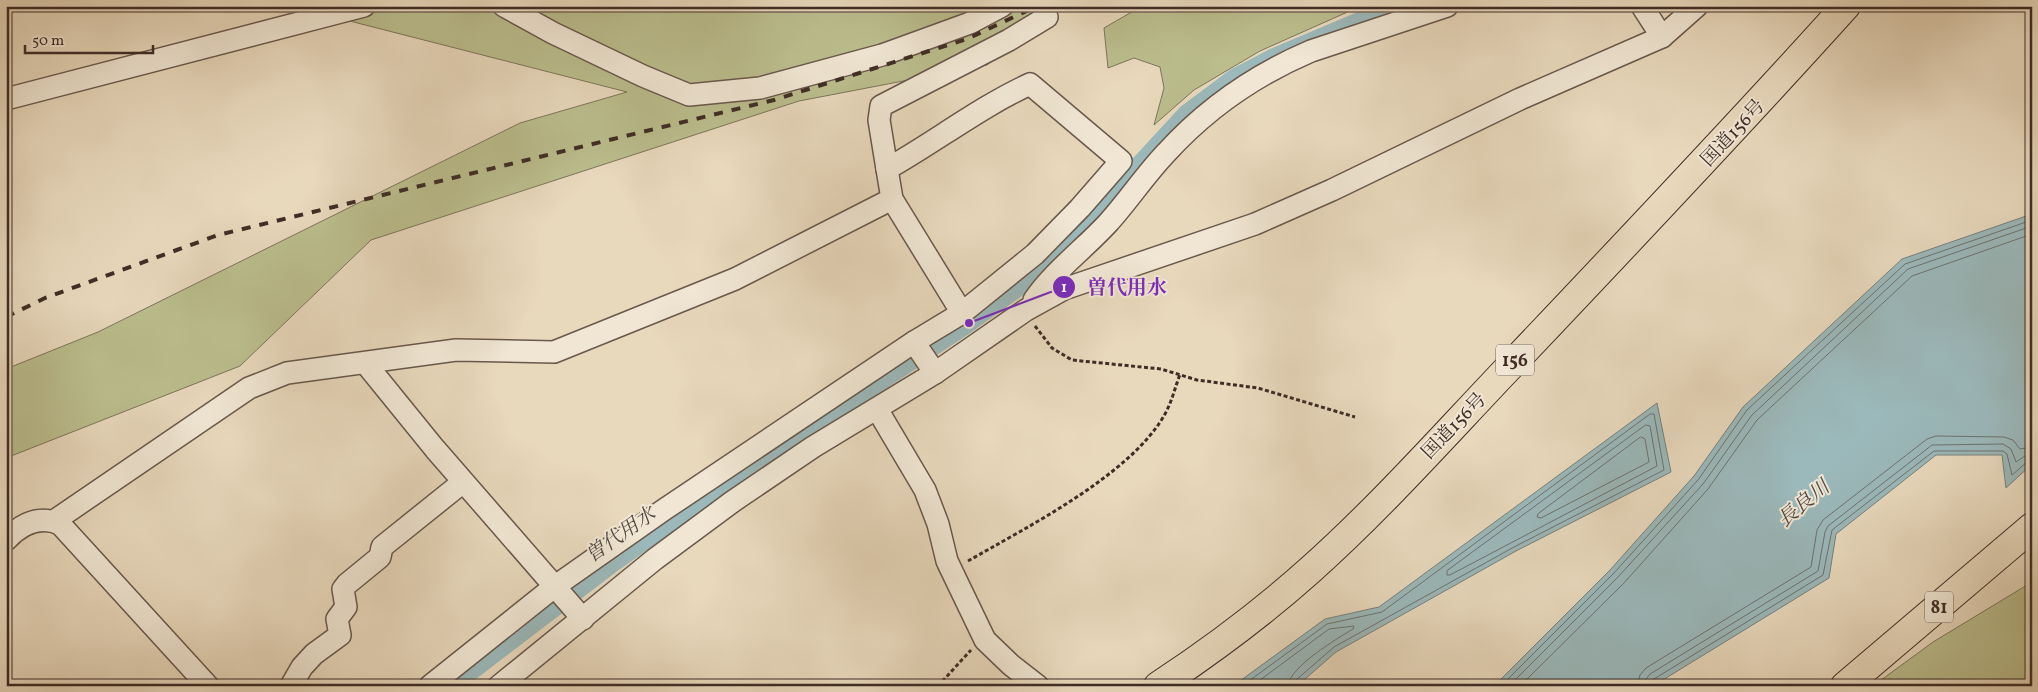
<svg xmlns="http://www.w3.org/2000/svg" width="2038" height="692" font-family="Vollkorn,'Noto Serif JP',serif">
	<rect width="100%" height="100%" fill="#e8d8bc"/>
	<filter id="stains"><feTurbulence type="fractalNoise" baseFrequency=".004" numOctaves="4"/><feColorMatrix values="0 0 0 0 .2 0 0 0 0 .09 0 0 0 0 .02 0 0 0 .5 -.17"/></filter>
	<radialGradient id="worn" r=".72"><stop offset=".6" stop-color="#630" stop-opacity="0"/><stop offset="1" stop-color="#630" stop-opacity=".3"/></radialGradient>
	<g fill="#bbbd8d" stroke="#7d755a">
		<polygon points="291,6 1057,6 987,65 799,101 371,240 240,366 6,458 6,369 98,332 520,123 627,92"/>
		<polygon points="1142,6 1361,6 1260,51 1194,90 1154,125 1164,88 1160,67 1134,58 1108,68 1104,28"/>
		<polygon points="2032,582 2032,686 1873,686 1933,642"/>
	</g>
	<g fill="#9bb8ba" stroke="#76807f">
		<polygon points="2032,214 2032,464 2006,488 2002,455 1936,455 1836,534 1829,578 1653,686 1494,686 1610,570 1694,476 1743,407 1902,259"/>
		<polygon points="1657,403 1671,472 1516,551 1336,652 1297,686 1233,686 1325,619 1379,607"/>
	</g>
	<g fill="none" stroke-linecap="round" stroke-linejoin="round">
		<g stroke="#6d7270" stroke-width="1">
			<polygon points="1646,425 1650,426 1657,466 1450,575 1447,575 1447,571"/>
			<polygon points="1641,437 1645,439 1649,462 1541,518 1537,517 1538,514"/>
			<polyline points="1242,686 1327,624 1382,612 1650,414 1654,414 1664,470 1514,547 1334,647 1296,680 1294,686"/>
			<path d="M 1252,686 L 1329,629 L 1354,626 L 1353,629 C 1338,638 1289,667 1288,686"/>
			<polyline points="1501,686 1614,573 1698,480 1747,410 1905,264 2032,220"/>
			<polyline points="1509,686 1618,577 1703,484 1752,415 1908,269 2032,226"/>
			<polyline points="1520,686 1624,583 1708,489 1757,420 1912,276 2032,234"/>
			<polyline points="1637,686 1640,675 1646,668 1811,567 1817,530 1823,520 1927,439 1936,436 2004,437 2013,440 2020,449 2032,447"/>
			<polyline points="1645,686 1646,679 1650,674 1818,571 1825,532 1828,526 1932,445 2003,444 2011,449 2016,462 2025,456 2032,455"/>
			<polyline points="1651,686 1654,679 1823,575 1832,530 1934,451 2003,451 2007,454 2012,475 2027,462 2032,461"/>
		</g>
		<polyline stroke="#9bb8ba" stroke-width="18" points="452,686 613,563 738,476 969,323 1023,284 1101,206 1186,114 1234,78 1274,57 1395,6"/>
		<defs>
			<g id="minor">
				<polyline points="504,6 553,33 643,76 689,95 760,88 882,55 970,23 1002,6"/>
				<polyline points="1642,6 1662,37"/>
				<polyline points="6,99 364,6"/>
				<polyline points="887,169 879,120 881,106 1009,40 1047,17 1043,6"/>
				<path d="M 1034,300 C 1054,271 1084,249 1108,223 C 1128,201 1145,175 1166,153 C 1206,109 1257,74 1311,51 L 1447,6"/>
				<polyline points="914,342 935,373"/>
				<polyline points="366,364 435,449 583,619"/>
				<polyline points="877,409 925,490 938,524 947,561 985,640 1011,665 1038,686"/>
				<polyline points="54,521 249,388 287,373 456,350 554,352 735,279 892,199"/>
				<path d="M 6,540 C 21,524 39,515 60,524 L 208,686"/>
				<polyline points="291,686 302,667 314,654 340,635 337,619 346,607 343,589 347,584 380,557 382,547 463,482"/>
				<path d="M 430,686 L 554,587 L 665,509 L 914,342 L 962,313 L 1035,254 L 1080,208 L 1121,161 L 1030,84 C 980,107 935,142 887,169 L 892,199 L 962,313"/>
				<polyline points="499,686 655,559 732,502 813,447 935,373 1026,310 1064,289 1255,224 1332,190 1520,99 1662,37 1697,6"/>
			</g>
			<polyline id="major" points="1845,686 2032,527"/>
			<path id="highway" d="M 1158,686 C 1211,651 1262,613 1309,571 C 1382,506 1447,432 1514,362 C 1626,244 1737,127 1846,6"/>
		</defs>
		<use href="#minor" stroke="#69584c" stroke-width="24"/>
		<use href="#major" stroke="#3f2d26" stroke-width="30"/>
		<use href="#highway" stroke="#3f2d26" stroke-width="30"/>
		<g stroke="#3f2d26" stroke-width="3" stroke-dasharray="4 2.5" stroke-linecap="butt">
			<polyline points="1035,326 1052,348 1072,360 1161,369 1197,380 1258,388 1355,417"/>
			<path d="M 968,561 C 1027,527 1131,475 1165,414 C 1172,401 1175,388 1180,374"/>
			<polyline points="938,686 971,650"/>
		</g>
		<use href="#minor" stroke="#f0e6d3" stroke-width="21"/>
		<use href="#major" stroke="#e8d8bc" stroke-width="28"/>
		<use href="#highway" stroke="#e8d8bc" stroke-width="28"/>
		<polyline stroke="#3f2d26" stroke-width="4" stroke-dasharray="9 9" stroke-linecap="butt" points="6,317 45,298 218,235 774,100 967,39 1037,6"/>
	</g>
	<g text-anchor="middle" stroke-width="4" stroke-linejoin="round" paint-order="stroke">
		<g fill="#f0e6d3" stroke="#74645a" stroke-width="1">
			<rect x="1496" y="344.5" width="38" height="31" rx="4"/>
			<rect x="1925" y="591.5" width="28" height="31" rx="4"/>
		</g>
		<g font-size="18" font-weight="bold" fill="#3f2d26">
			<text x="1515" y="366">156</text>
			<text x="1939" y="613">81</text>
		</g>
		<g font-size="19" fill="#3f2d26" stroke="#f0e6d3">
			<text transform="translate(1732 132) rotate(-47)" y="7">国道156号</text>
			<text transform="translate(1453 425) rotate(-46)" y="7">国道156号</text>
		</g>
		<g font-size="20" font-style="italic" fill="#514944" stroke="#f0e6d3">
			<text transform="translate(1803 503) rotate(-40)" y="7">長良川</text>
			<text transform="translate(620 534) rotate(-35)" y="7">曽代用水</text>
		</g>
	</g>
	<path fill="none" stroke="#7b2cbf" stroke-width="2" d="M969 323L1064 287"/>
	<g fill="#7b2cbf" stroke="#f0e6d3" stroke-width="2">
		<circle cx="969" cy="323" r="5"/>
		<circle cx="1064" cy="287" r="12"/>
	</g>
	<g font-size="15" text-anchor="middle" font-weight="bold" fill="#fff">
		<text x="1064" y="292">1</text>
	</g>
	<g font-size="20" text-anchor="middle" font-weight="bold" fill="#7b2cbf" stroke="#f0e6d3" stroke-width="4" stroke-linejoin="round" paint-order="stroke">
		<text x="1127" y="294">曽代用水</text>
	</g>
	<rect width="2038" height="692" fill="none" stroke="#e8d8bc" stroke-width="25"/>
	<rect x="8" y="8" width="2023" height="677" fill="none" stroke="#3f2d26" stroke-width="2.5"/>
	<rect x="12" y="12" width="2013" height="667" fill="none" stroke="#3f2d26"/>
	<path d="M25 45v8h128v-8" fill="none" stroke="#3f2d26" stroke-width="2.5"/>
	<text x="32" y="45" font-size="15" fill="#3f2d26" stroke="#f0e6d3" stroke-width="4" paint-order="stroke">50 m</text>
	<rect width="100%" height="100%" filter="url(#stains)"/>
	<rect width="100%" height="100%" fill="url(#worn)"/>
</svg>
